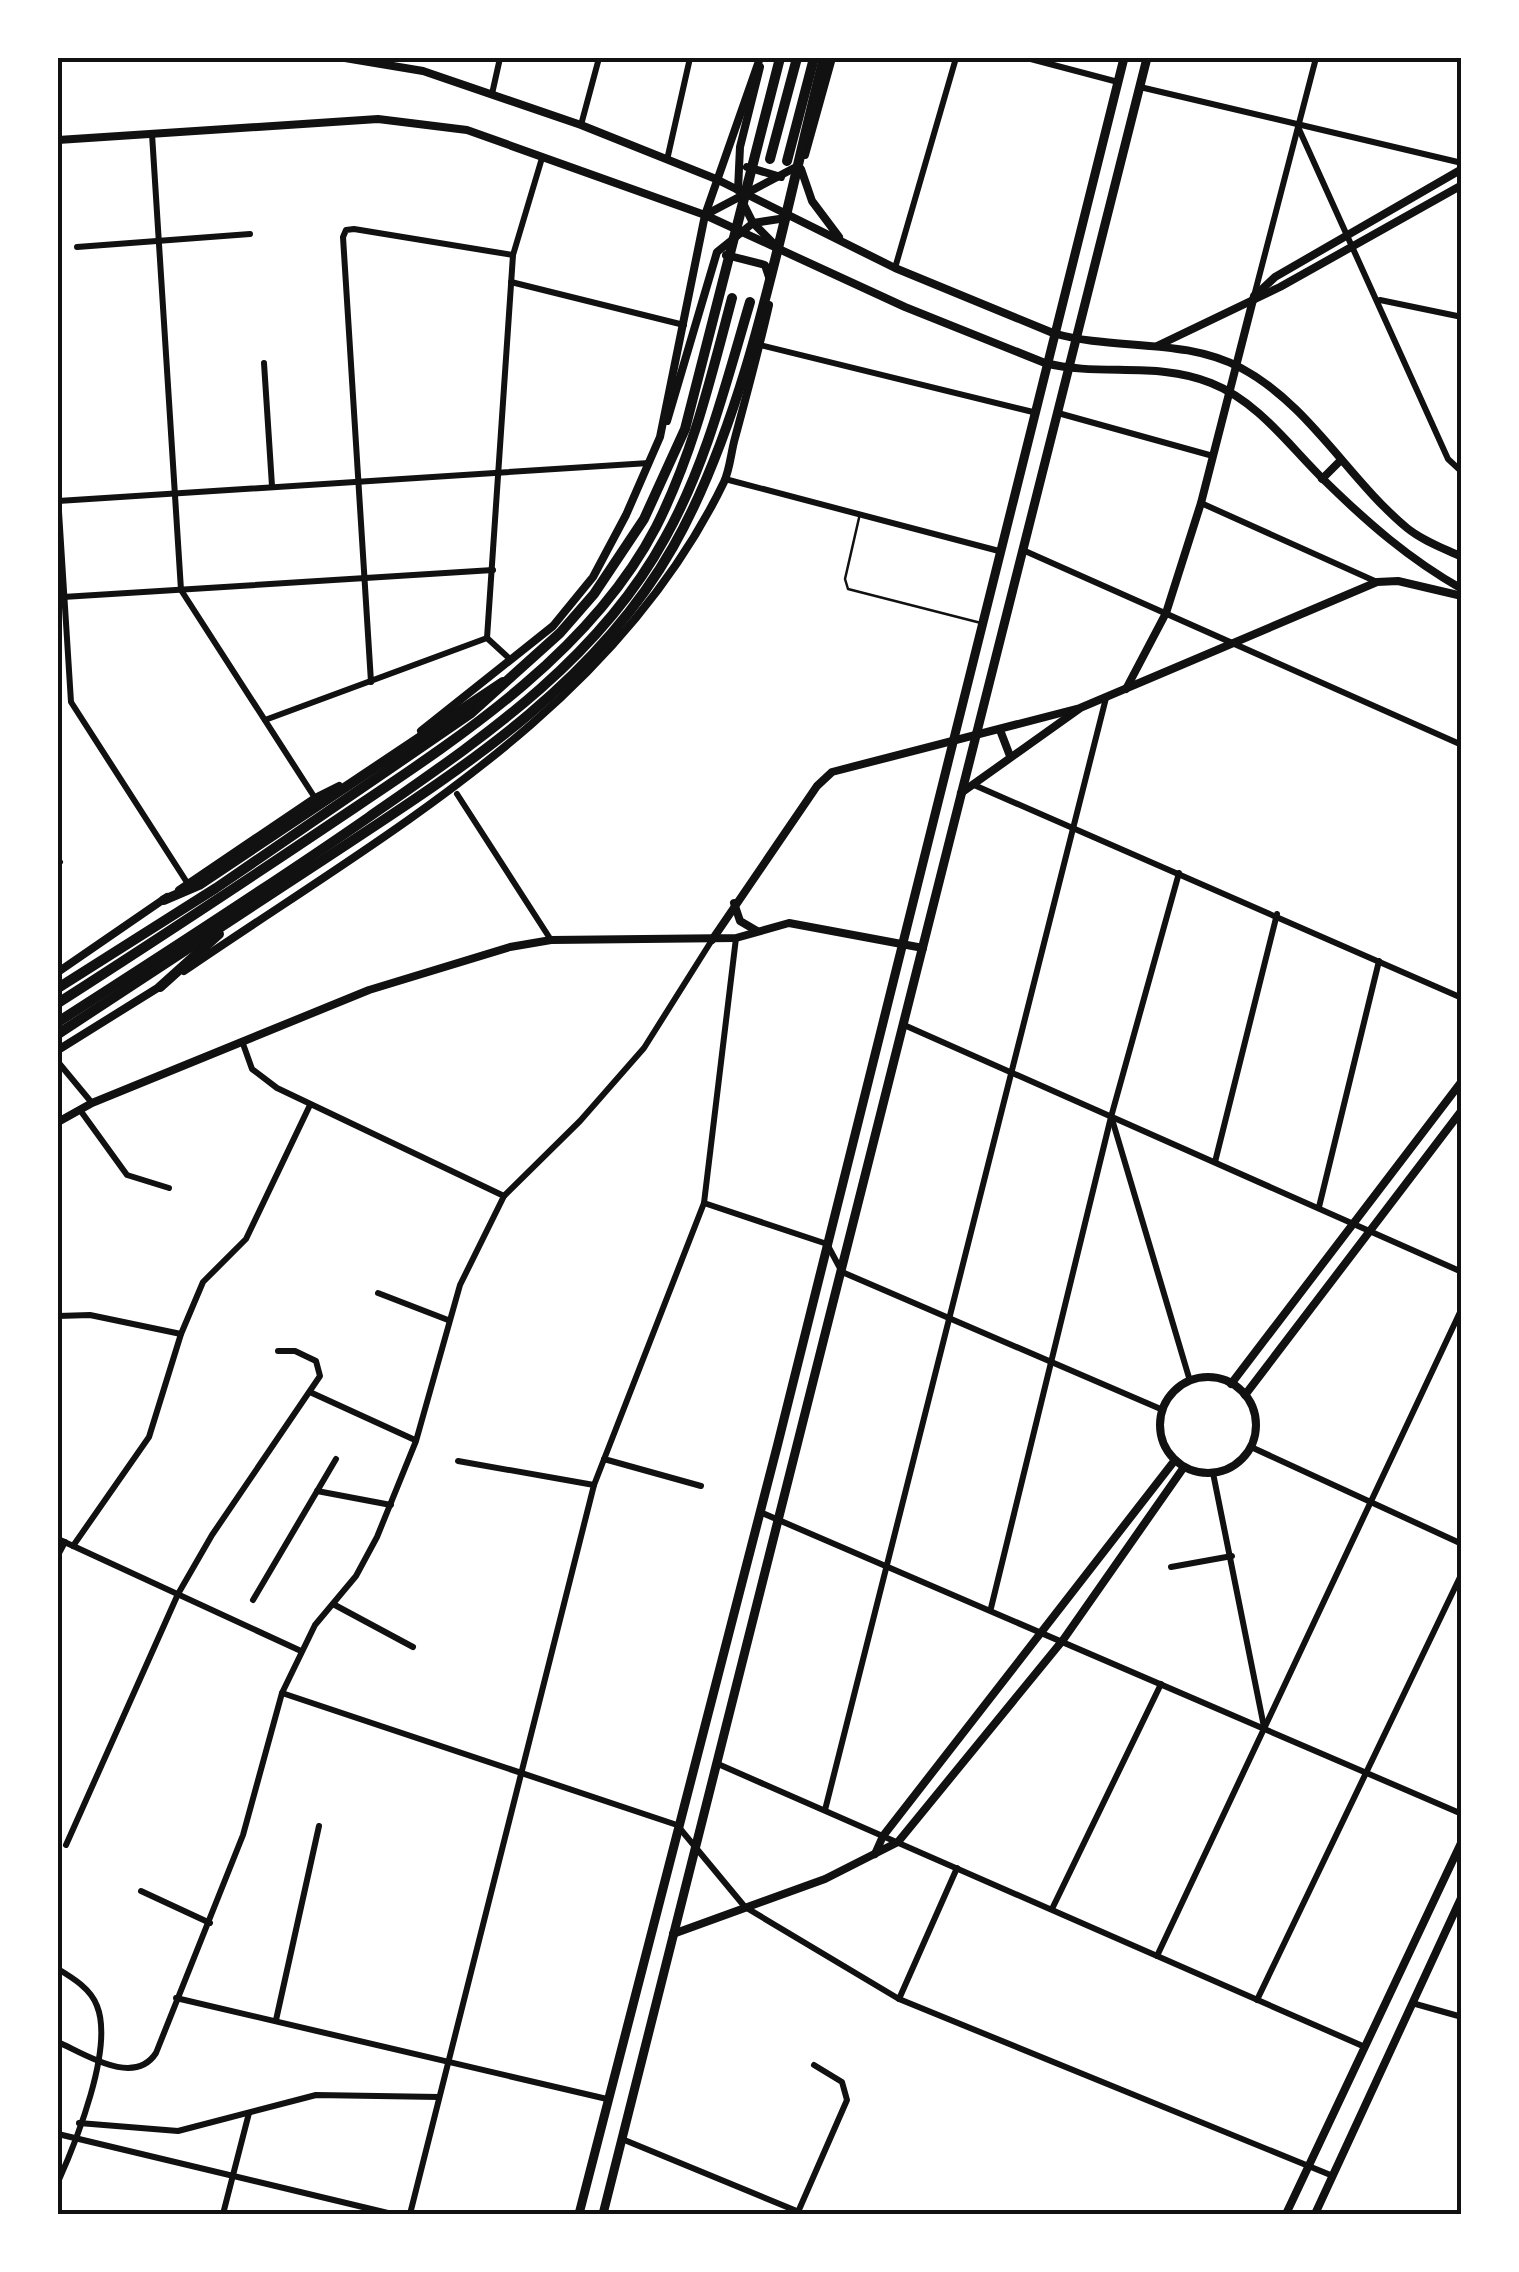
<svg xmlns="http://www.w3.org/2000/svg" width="1519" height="2272" font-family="Spectral,serif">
	<rect width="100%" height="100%" fill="#fff"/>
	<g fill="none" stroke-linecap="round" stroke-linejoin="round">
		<polyline stroke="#111" stroke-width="2.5" points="859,518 845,579 848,589 981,623"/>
		<g stroke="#111" stroke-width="6">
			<polyline points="1027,58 1118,82"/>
			<polyline points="1140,87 1462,163"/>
			<polyline points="492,94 500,58"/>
			<polyline points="581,125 599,58"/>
			<polyline points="1298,127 1448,459 1462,472"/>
			<polyline points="152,134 181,590 315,798"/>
			<polyline points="667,160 690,58"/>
			<polyline points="77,247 250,234"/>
			<polyline points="895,268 956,58"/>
			<polyline points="511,282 684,325"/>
			<polyline points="1254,296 1316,58"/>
			<polyline points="1380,300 1462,317"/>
			<polyline points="760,345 1033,412"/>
			<polyline points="264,363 272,486"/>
			<polyline points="1058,413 1213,456"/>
			<polyline points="725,479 999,551"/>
			<polyline points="58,496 71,702 188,884"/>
			<polyline points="58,501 649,463"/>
			<polyline points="1201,503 1377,582"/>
			<polyline points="1025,551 1462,745"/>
			<polyline points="63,597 493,570"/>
			<polyline points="487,638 513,255 542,158"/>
			<polyline points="487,638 511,660"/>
			<polyline points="371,682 343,237 346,230 354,229 513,255"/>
			<polyline points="265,720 487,638"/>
			<polyline points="974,785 1462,998"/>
			<polyline points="457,794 551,940"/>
			<polyline points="58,864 60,862"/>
			<polyline points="904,1025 1462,1272"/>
			<polyline points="242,1041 252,1069 277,1088 504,1196"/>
			<polyline points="58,1062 92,1103"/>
			<polyline points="80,1110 127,1175 169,1188"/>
			<polyline points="1112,1119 1190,1381"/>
			<polyline points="1215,1162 1277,914"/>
			<polyline points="704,1203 827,1244 842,1272 1163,1410"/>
			<polyline points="1319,1207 1379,961"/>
			<polyline points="378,1293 448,1320"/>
			<polyline points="58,1316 90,1315 181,1334"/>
			<polyline points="312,1393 415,1440"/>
			<polyline points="1251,1447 1462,1544"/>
			<polyline points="604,1459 701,1486"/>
			<polyline points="458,1461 594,1485"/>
			<polyline points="1213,1473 1264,1727"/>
			<polyline points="317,1491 391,1505"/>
			<polyline points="760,1512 1462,1814"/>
			<polyline points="58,1539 301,1651"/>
			<polyline points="73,1546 149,1437 181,1334 203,1282 246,1239 310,1105"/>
			<polyline points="58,1555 65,1542"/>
			<polyline points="1171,1567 1232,1556"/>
			<polyline points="253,1600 336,1459"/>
			<polyline points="333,1604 413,1647"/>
			<polyline points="991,1608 1111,1117 1179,873"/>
			<polyline points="282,1693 677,1825 745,1907 899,1999 1333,2176"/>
			<polyline points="718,1764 1365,2047"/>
			<polyline points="825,1810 1106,698"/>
			<polyline points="66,1845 178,1594 212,1535 320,1376 316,1361 295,1351 278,1351"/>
			<polyline points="141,1891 210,1923"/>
			<polyline points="1052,1909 1161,1684"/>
			<polyline points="1157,1956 1462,1308"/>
			<path d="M 58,1969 C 73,1978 91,1989 97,2006 C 114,2048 76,2142 58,2182"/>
			<polyline points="176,1998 607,2099"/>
			<polyline points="899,1999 957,1868"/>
			<polyline points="1257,2000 1462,1573"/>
			<polyline points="1412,2003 1462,2017"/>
			<polyline points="276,2020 319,1826"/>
			<path d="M 58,2042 C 85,2054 134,2087 156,2053 L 243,1835 L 282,1693 L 315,1625 L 356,1576 L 377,1537 L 416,1441 L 460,1285 L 504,1196 L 580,1121 L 644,1048 L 712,940"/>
			<polyline points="79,2123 178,2131 316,2095 439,2097"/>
			<polyline points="58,2134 392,2214"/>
			<polyline points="622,2139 804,2214"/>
			<polyline points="798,2212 847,2100 842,2082 814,2065"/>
			<polyline points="223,2214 249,2113"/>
			<polyline points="410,2214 594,1485 704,1203 736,938"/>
		</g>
		<g stroke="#111" stroke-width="8">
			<polyline points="1257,294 1275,277 1462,169"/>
			<polyline points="1157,346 1280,287 1462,185"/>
			<polyline points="1126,689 1166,613 1201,503 1254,296"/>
			<polyline points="1000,730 1010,756"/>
			<polyline points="961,793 1079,709"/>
			<polyline points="734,903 740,921 757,931"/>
			<polyline points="712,940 817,786 832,772 1080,708 1377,582 1398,581 1462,596"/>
			<polyline points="58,1122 92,1103 369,990 510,947 551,940 736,938 789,923 923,948"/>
			<circle cx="1208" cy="1425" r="48"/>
			<polyline points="1231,1384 1462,1081"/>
			<polyline points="1245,1395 1462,1110"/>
			<polyline points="875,1854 883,1836 1175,1460"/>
			<polyline points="673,1934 825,1879 898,1842 1063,1640 1184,1467"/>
		</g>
		<g stroke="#111" stroke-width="8">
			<path d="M 345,58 L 423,71 L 581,125 L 716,179 L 895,268 L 1053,333 C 1114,351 1183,337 1241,368 C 1309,404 1349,480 1407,528 C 1423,541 1443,548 1462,557"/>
			<path d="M 58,140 L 378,119 L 467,130 L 705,215 L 905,307 L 1045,363 C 1100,377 1157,361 1211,383 C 1259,402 1289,446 1325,481 C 1368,523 1409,559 1462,589"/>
			<polyline points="805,155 832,58"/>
			<polyline points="747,167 781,177"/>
			<polyline points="801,169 812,201 839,237"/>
			<polyline points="738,190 740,147 760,67"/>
			<polyline points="743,203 753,223 777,247"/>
			<polyline points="705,215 798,166"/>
			<polyline points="726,255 765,265 770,280"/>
			<polyline points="667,421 717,252 753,223 786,218"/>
			<polyline points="1322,479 1341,460"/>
			<polyline points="421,731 553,626 593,577 626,515 660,437 705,215 760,58"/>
			<polyline points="179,890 315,798 339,786"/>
			<path d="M 184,971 C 385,833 614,710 724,482 C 730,469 731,452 735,438 C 747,393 759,349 769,305"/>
			<polyline points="58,972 167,897"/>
			<polyline points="58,1050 164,984"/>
			<polyline points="1286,2214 1462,1841"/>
			<polyline points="1315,2214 1462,1896"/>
		</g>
		<g stroke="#111" stroke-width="9">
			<polyline points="579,2214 777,1447 1124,58"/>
			<polyline points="603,2214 1147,58"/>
		</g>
		<g stroke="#111" stroke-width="10">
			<polyline points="770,159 797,58"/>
			<polyline points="787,161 814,58"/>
			<polyline points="164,900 199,885 503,682"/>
			<polyline points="160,987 219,934"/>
			<polyline points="58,988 216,888 470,714 560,633 594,594 644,519 685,429 780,58"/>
			<path d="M 58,1003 C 147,946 235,888 323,829 C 443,748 587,660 656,527 C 693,454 711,377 732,298"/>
			<path d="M 58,1022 C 162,955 267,888 369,817 C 481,739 598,661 665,538 C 706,465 726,383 750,302"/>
			<path d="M 58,1034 C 146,976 234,918 323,860 C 455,773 593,688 673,547 C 751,410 784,211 824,58"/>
		</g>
	</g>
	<rect width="1519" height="2272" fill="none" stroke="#ffffff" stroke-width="120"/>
	<rect x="60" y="60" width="1399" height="2152" fill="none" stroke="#111" stroke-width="4"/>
</svg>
